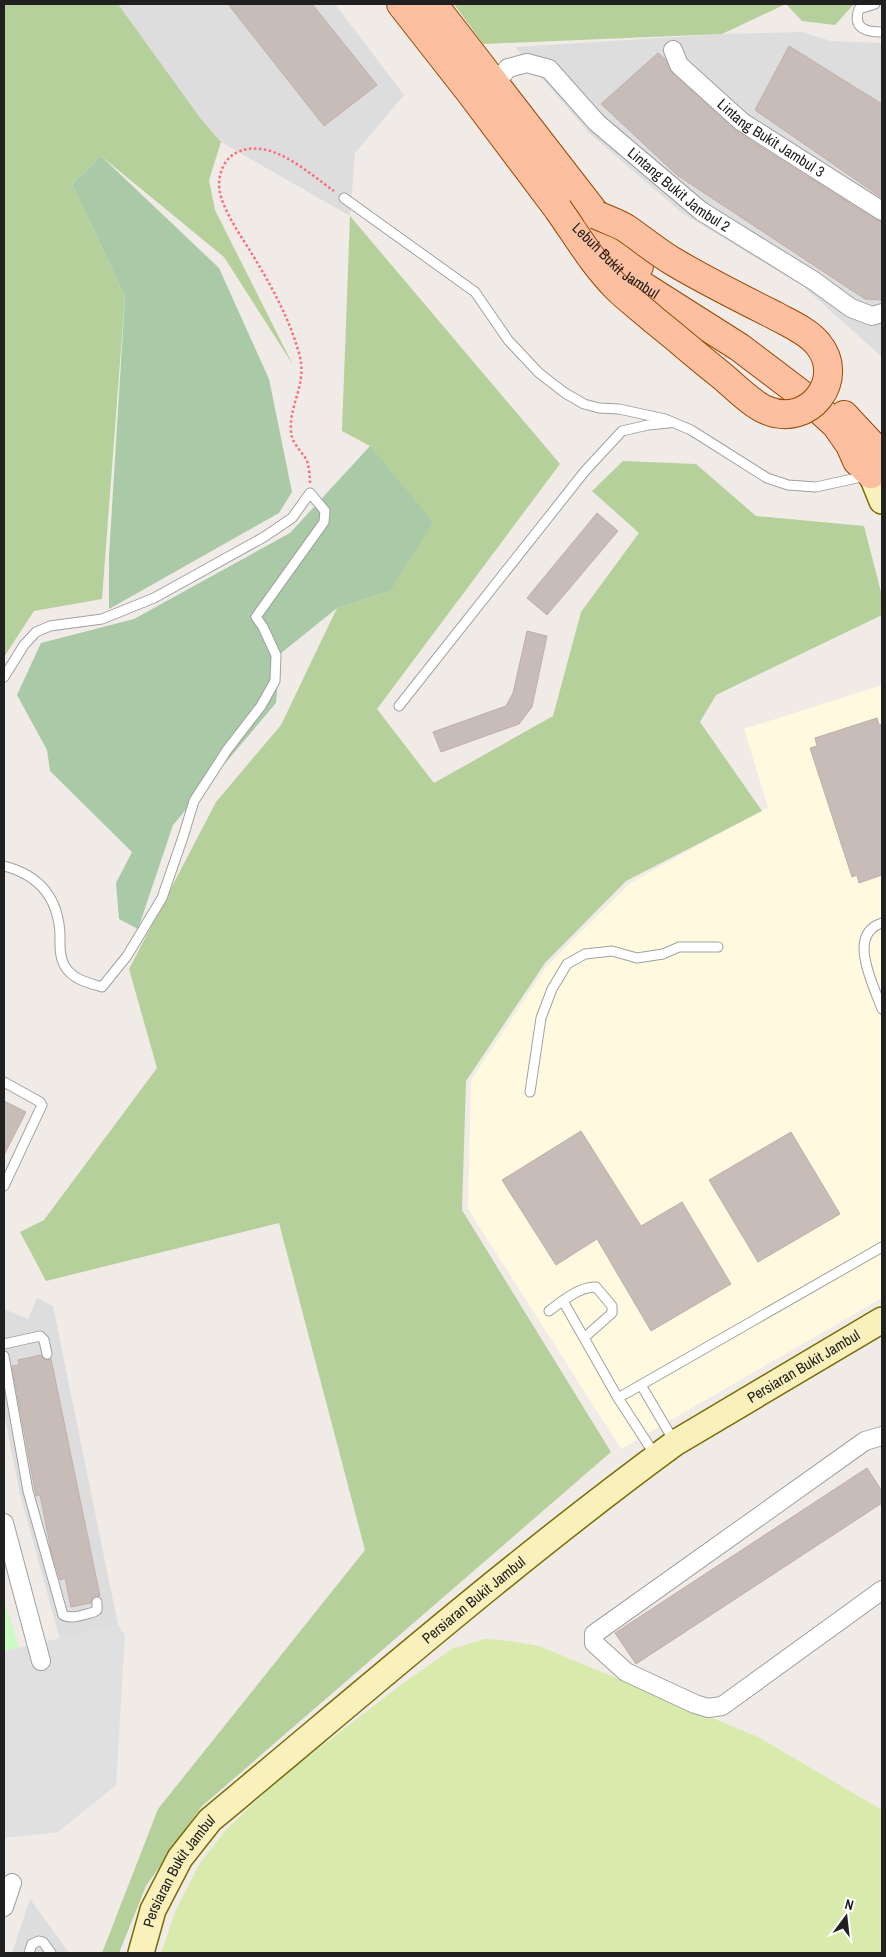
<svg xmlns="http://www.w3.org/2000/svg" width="886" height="1957" font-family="'Archivo Narrow',sans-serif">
	<rect width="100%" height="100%" fill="#f0ebe6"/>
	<g fill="#dedddd">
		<polygon points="118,4 335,4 404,95 355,153 350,216 221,142 201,119"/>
		<polygon points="802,32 831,41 882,43 882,357 804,287 682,213 589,133 515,47 722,34"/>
		<polygon points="37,1298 53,1306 118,1625 60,1639 20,1494 4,1413 4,1309 28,1319"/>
		<polygon points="30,1899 69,1953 12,1953"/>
	</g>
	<polygon fill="#fff9e0" points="882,685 882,1298 621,1449 468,1209 471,1080 546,967 630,883 768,807 744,729"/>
	<polygon fill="#d8eaac" points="485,1639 509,1641 539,1646 758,1737 882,1810 882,1953 161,1953 176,1910 200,1863 226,1830 276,1782 402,1684 452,1649"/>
	<g fill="#b6d09b">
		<polygon points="4,4 118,4 201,119 221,142 209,180 215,210 293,365 224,257 101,156 72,184 125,297 102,599 34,611 4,657"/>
		<polygon points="454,4 786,4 722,34 483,44"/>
		<polygon points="786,4 854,4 835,25 802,21"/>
		<polygon points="350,216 560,464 377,709 434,783 553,716 581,612 639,533 592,491 623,461 696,464 756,516 864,526 882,596 882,615 716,695 700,722 762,811 626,881 545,963 466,1081 462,1210 611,1452 201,1807 146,1886 119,1953 102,1953 158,1809 365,1550 279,1223 46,1281 20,1232 44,1220 157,1068 129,969 216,802 281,725 337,608 390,591 370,446 342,431"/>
	</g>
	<g fill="#a9c9a7">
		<polygon points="101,156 219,268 269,379 292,492 279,513 109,609 109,556 125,297 72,184"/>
		<polygon points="370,446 433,522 390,591 337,608 280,654 276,703 173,825 138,929 119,919 116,883 132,852 50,771 47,750 17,695 41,643 134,619 290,533"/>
	</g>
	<polygon fill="#cbfac4" points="4,1600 19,1648 4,1651"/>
	<polygon fill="#e0e0e0" points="118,1625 125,1635 116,1785 58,1832 5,1838 4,1651"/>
	<g fill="#c8bcb9" stroke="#c2aea8">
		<polygon points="228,4 312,4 377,85 324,126"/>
		<polygon points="789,46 882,104 882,198 755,110"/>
		<polygon points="658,53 666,60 672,73 736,131 876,220 882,222 882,300 865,299 677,175 601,104"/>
		<polygon points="597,513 618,531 547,615 527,598"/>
		<polygon points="527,631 547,636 532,707 519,724 441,752 433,732 506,706 513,693"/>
		<polygon points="877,718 879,725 882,724 882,875 859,883 857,875 852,877 810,748 817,746 815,738"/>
		<polygon points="4,1101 26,1112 4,1155"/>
		<polygon points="581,1131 641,1226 682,1202 731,1284 651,1331 597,1239 556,1265 502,1180"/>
		<polygon points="791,1132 840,1214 758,1262 709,1180"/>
		<polygon points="41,1355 45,1360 51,1359 100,1596 93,1597 91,1603 71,1607 65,1578 60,1580 51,1550 40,1495 36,1496 12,1366 19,1365 18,1360"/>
		<polygon points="867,1468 882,1491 882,1503 636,1664 615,1633"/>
	</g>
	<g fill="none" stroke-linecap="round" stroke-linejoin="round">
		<defs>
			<g id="lane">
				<path d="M 875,4 L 859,9 C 852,29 867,32 882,32"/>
				<polyline points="344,198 475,292 508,340 539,373 565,393 584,404 599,408 619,409 665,419 691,430 767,478 788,485 816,487 866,476"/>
				<path d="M 4,677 L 24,645 L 36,632 L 50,626 L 102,619 L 154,598 L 264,537 L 292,518 L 310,493 L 325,511 L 324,522 L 256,617 L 263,627 L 276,655 L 275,681 L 261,706 L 227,750 L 194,801 L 183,837 L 162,898 L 127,956 L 102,987 C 89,983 74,980 66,968 C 59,958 60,945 60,934 C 58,897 39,875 4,866"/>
				<polyline points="399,706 585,471 622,431 648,425 669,423"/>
				<path d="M 882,923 C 846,934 874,986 882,1009"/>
				<polyline points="4,1082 40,1102 42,1105 4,1186"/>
				<polyline points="530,1092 541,1018 552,989 567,964 585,954 612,951 637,958 663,954 679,947 718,947"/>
				<polyline points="563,1301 618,1398 655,1455"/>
				<path d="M 549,1311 C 561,1302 580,1286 596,1287 L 612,1306 L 612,1313 L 585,1337"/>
				<polyline points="4,1344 40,1336 44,1340 47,1354"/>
				<path d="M 4,1356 L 28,1491 L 63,1615 C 71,1620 85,1614 94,1612 L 97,1610 L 97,1602"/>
				<polyline points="641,1385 674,1441"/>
				<polyline points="618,1398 882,1247"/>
				<polyline points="29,1953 32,1944 39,1941 43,1942 51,1953"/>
			</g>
			<g id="street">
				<path id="s1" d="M 673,50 L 679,65 L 742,122 L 882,211"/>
				<path id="s2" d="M 495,84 L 508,68 L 527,63 L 549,69 L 597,123 L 701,211 L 814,281 L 851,308 L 872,316 L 882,313"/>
				<polyline points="882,1436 865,1441 594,1634 594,1643 626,1672 695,1704 708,1708 722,1706 882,1590"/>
				<polyline points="4,1523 41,1661"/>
				<polyline points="4,1907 12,1883"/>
			</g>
			<g id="secondary">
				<polyline points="871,474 882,501"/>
				<path id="s3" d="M 141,1953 L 153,1910 L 180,1858 L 210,1820 C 363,1693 514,1561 675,1443 L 882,1320"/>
			</g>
			<g id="primary">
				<path id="s4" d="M 401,4 L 470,92 L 558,209 L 624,274 L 739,347 L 809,400 L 836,425 L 850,445 L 857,461 L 871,474"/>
				<polyline points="433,4 622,248 639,266"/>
				<polyline points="844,415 871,444 871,474"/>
			</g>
		</defs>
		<use href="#lane" stroke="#a1a1a1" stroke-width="11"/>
		<use href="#street" stroke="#a1a1a1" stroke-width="20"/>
		<use href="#secondary" stroke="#796d05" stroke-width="28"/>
		<use href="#primary" stroke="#9b4700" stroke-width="30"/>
		<path stroke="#fa6e7d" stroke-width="2.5" stroke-dasharray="2.5 2.5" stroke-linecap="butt" d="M 310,483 C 310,477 309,467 307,461 C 302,451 291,443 291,431 C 289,403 308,384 299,353 C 289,318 271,285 252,254 C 241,236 228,218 221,197 C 216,182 221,162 234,154 C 268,134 308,173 334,191"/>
		<use href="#lane" stroke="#fff" stroke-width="9"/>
		<use href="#street" stroke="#fff" stroke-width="18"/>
		<use href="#secondary" stroke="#faf0bb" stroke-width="25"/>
		<use href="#primary" stroke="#fcc0a0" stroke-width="28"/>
		<defs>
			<path id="primary-bridge" d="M 558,209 C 577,236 594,265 617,288 C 628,299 642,309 654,320 C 677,338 698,357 721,375 C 733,385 753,405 766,410 C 809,429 847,379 818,344 C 808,331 788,323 774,315 C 740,298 706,281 674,262 C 657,252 643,240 627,229 C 618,223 607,220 597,215"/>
		</defs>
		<use href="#primary-bridge" stroke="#9b4700" stroke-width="30" stroke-linecap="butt"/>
		<use href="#primary-bridge" stroke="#fcc0a0" stroke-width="28"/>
	</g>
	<g text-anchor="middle" stroke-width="4" stroke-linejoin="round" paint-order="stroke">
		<g font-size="15" fill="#202020" stroke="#fff">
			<text dy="5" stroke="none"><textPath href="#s1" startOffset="134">Lintang Bukit Jambul 3</textPath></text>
			<text dy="5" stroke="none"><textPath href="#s2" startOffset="241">Lintang Bukit Jambul 2</textPath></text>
			<text dy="5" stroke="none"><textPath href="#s4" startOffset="336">Lebuh Bukit Jambul</textPath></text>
			<text dy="5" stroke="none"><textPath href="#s3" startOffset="900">Persiaran Bukit Jambul</textPath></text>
			<text dy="5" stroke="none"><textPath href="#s3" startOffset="495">Persiaran Bukit Jambul</textPath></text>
			<text dy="5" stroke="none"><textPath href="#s3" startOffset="91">Persiaran Bukit Jambul</textPath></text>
		</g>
	</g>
	<rect width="886" height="1957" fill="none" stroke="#202020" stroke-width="10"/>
	<g transform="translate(846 1917) rotate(15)" stroke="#ffffff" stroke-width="4" paint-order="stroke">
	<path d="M0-4L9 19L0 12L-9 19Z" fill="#202020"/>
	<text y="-8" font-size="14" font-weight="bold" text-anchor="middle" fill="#202020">N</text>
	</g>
</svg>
